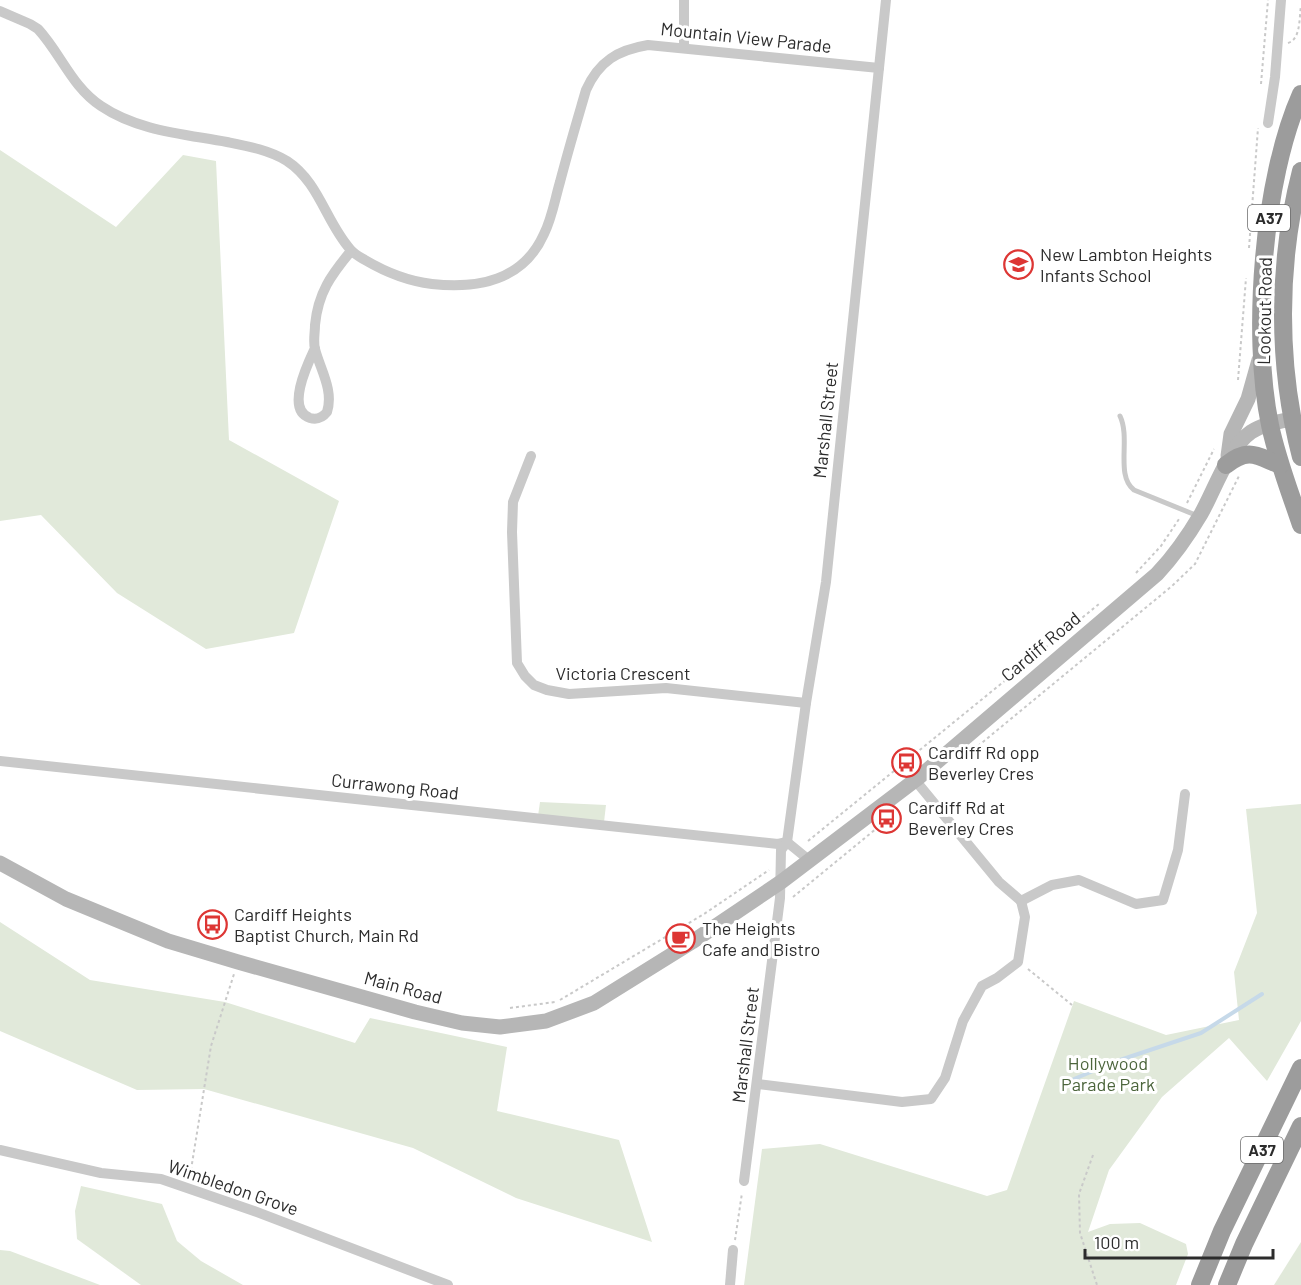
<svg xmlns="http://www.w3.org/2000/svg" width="1301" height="1285" font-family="Barlow,sans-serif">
	<rect width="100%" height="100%" fill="#fff"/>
	<g fill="#e1e9da">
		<polygon points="0,150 116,227 183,155 216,161 229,440 339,501 294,633 206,649 117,593 41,515 0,521"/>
		<polygon points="540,802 606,805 604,822 538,816"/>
		<polygon points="1301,804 1301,1021 1267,1081 1229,1038 1162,1097 1109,1170 1088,1232 1110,1224 1140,1223 1186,1244 1188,1254 1176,1285 744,1285 762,1149 820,1144 987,1196 1007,1190 1074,1001 1166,1035 1239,1020 1234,972 1257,913 1246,809"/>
		<polygon points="0,922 90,980 225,1002 355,1043 370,1018 507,1047 497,1111 619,1140 652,1242 516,1198 413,1148 204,1089 137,1090 0,1031"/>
		<polygon points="81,1186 162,1204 177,1241 201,1261 243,1285 141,1285 77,1239 75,1211"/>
		<polygon points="1301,1242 1301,1285 1274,1285"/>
		<polygon points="0,1250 10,1251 100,1285 0,1285"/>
	</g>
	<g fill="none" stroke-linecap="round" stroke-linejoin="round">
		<polyline stroke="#c6d9e9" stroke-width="4" points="1074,1079 1117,1061 1201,1033 1262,994"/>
		<g stroke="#c9c9c9" stroke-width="2" stroke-dasharray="3 3" stroke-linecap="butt">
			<path d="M 1288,43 C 1301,39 1299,18 1301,6"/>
			<polyline points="1261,84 1268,0"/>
			<polyline points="1249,248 1258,128"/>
			<polyline points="1238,380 1246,278"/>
			<polyline points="1187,503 1214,449"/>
			<polyline points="1136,573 1161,546 1179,519"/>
			<polyline points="978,746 1172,586 1195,564 1239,476"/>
			<polyline points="808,841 1099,604"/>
			<polyline points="793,897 888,819"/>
			<polyline points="1028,969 1072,1005"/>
			<polyline points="560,1000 704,914 769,870"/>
			<polyline points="510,1008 555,1002"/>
			<polyline points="1093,1155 1079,1194 1080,1233 1097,1285"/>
			<polyline points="190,1176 211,1046 234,974"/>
			<polyline points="735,1240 742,1193"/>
		</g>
		<path stroke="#c9c9c9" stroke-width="5" d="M 1120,416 C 1131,439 1115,475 1134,490 L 1198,516"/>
		<g stroke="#c9c9c9" stroke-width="10">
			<polyline points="684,0 684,48"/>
			<path d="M 0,11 L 30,24 L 38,29 C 61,54 72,87 101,106 C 138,131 184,134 227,142 C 247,146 269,150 287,161 C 319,182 326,222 350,249 C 354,254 360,257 365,260 C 387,273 407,281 432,284 C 478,289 523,281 544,234 C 552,218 555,199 560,182 C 568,151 577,121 586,90 C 599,61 618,50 648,45 L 879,68"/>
			<polyline points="1268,123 1275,77 1281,0"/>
			<path d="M 315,348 C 308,363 285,410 310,418 C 317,420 323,417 327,412 C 334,390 320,369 315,349 C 313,341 315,333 315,325 C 318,293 331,275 351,251"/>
			<polyline points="531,456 513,502 512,532 517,663 525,676 534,685 547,690 569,694 666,688 806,703"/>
			<polyline points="0,761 778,844 787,842 809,860"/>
			<polyline points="915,780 999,882 1021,901 1052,885 1079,880 1136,904 1163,900 1178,850 1185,794"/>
			<polyline points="758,1084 902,1102 931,1099 945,1078 963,1021 982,986 997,978 1018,962 1025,917 1021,901"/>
			<polyline points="0,1150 101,1173 161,1179 254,1211 448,1285"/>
			<polyline points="744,1181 780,898 781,850 787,842 806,703 826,582 886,0"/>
			<polyline points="730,1285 733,1250"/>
		</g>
		<g stroke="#b6b6b6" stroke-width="15">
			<polyline points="1228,456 1231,434 1248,399 1259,360"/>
			<path d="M 0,863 L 66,899 L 168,941 L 238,962 L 415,1012 L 462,1023 L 500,1027 L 546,1021 L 594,1003 L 692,942 L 781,882 L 918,778 L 1157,574 C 1174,556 1188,536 1201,514 C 1214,491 1229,447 1251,432 C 1263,424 1278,422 1291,419"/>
		</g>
		<g stroke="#9c9c9c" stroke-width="18">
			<path d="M 1301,94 C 1263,179 1251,334 1270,425 C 1277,459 1290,492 1301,525"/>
			<path d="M 1301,171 C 1277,264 1277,365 1301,457"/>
			<path d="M 1226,465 C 1249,447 1257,456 1280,465"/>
			<polyline points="1200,1285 1222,1231 1301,1068"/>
			<polyline points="1227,1285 1244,1244 1301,1126"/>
		</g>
	</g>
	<defs>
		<symbol id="school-ring" viewBox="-11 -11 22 22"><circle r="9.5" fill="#fff" stroke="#dd3634" stroke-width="1.5"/><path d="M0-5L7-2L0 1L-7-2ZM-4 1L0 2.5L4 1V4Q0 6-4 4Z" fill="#dd3634"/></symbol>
		<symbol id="bus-ring" viewBox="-11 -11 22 22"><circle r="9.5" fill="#fff" stroke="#dd3634" stroke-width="1.5"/><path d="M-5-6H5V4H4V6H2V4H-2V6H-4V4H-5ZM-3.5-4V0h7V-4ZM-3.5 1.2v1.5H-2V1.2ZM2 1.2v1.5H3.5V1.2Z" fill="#dd3634"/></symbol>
		<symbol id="cafe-ring" viewBox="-11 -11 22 22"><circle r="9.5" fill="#fff" stroke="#dd3634" stroke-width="1.5"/><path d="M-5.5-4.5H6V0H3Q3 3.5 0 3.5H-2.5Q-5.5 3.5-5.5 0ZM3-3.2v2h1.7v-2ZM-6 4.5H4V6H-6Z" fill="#dd3634"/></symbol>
	</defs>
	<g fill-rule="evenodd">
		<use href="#school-ring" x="1002" y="248" width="33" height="33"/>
		<use href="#bus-ring" x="890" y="746" width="33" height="33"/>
		<use href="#bus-ring" x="870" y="802" width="33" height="33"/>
		<use href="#bus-ring" x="196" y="908" width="33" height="33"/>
		<use href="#cafe-ring" x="664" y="922" width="33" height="33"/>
	</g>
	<g text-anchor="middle" stroke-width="6" stroke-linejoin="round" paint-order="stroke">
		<g fill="#fff" stroke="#6b6b6b" stroke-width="1.5">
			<rect x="1248" y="205" width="42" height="26" rx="4.5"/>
			<rect x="1241" y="1137" width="42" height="26" rx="4.5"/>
		</g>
		<g font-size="16" font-weight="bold" fill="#2c2c2c">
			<text x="1269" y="224">A37</text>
			<text x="1262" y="1156">A37</text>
		</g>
		<g font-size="18" fill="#2c2c2c" stroke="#fff">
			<text transform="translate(746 38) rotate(6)" y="6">Mountain View Parade</text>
			<text transform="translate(1265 311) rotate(-89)" y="6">Lookout Road</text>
			<text transform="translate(826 420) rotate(-84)" y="6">Marshall Street</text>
			<text transform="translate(1041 647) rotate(-40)" y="6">Cardiff Road</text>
			<text x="623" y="680">Victoria Crescent</text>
			<text transform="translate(395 787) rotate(6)" y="6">Currawong Road</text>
			<text transform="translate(403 988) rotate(15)" y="6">Main Road</text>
			<text transform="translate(746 1045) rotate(-83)" y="6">Marshall Street</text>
			<text transform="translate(233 1188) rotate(19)" y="6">Wimbledon Grove</text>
		</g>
		<g font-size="18" fill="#2c2c2c" stroke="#fff" text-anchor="start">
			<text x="1040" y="261">New Lambton Heights<tspan x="1040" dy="21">Infants School</tspan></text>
			<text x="928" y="759">Cardiff Rd opp<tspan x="928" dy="21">Beverley Cres</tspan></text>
			<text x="908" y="814">Cardiff Rd at<tspan x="908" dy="21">Beverley Cres</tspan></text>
			<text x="234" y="921">Cardiff Heights<tspan x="234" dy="21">Baptist Church, Main Rd</tspan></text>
			<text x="702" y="935">The Heights<tspan x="702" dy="21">Cafe and Bistro</tspan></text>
		</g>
		<g font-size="18" fill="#4c653c" stroke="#fff">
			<text x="1108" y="1070">Hollywood<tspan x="1108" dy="21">Parade Park</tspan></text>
		</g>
	</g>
	<path d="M1085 1249v9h188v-9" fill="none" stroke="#2c2c2c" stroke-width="3"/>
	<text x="1094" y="1249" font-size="18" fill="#2c2c2c" stroke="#ffffff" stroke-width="4.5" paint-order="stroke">100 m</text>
</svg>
